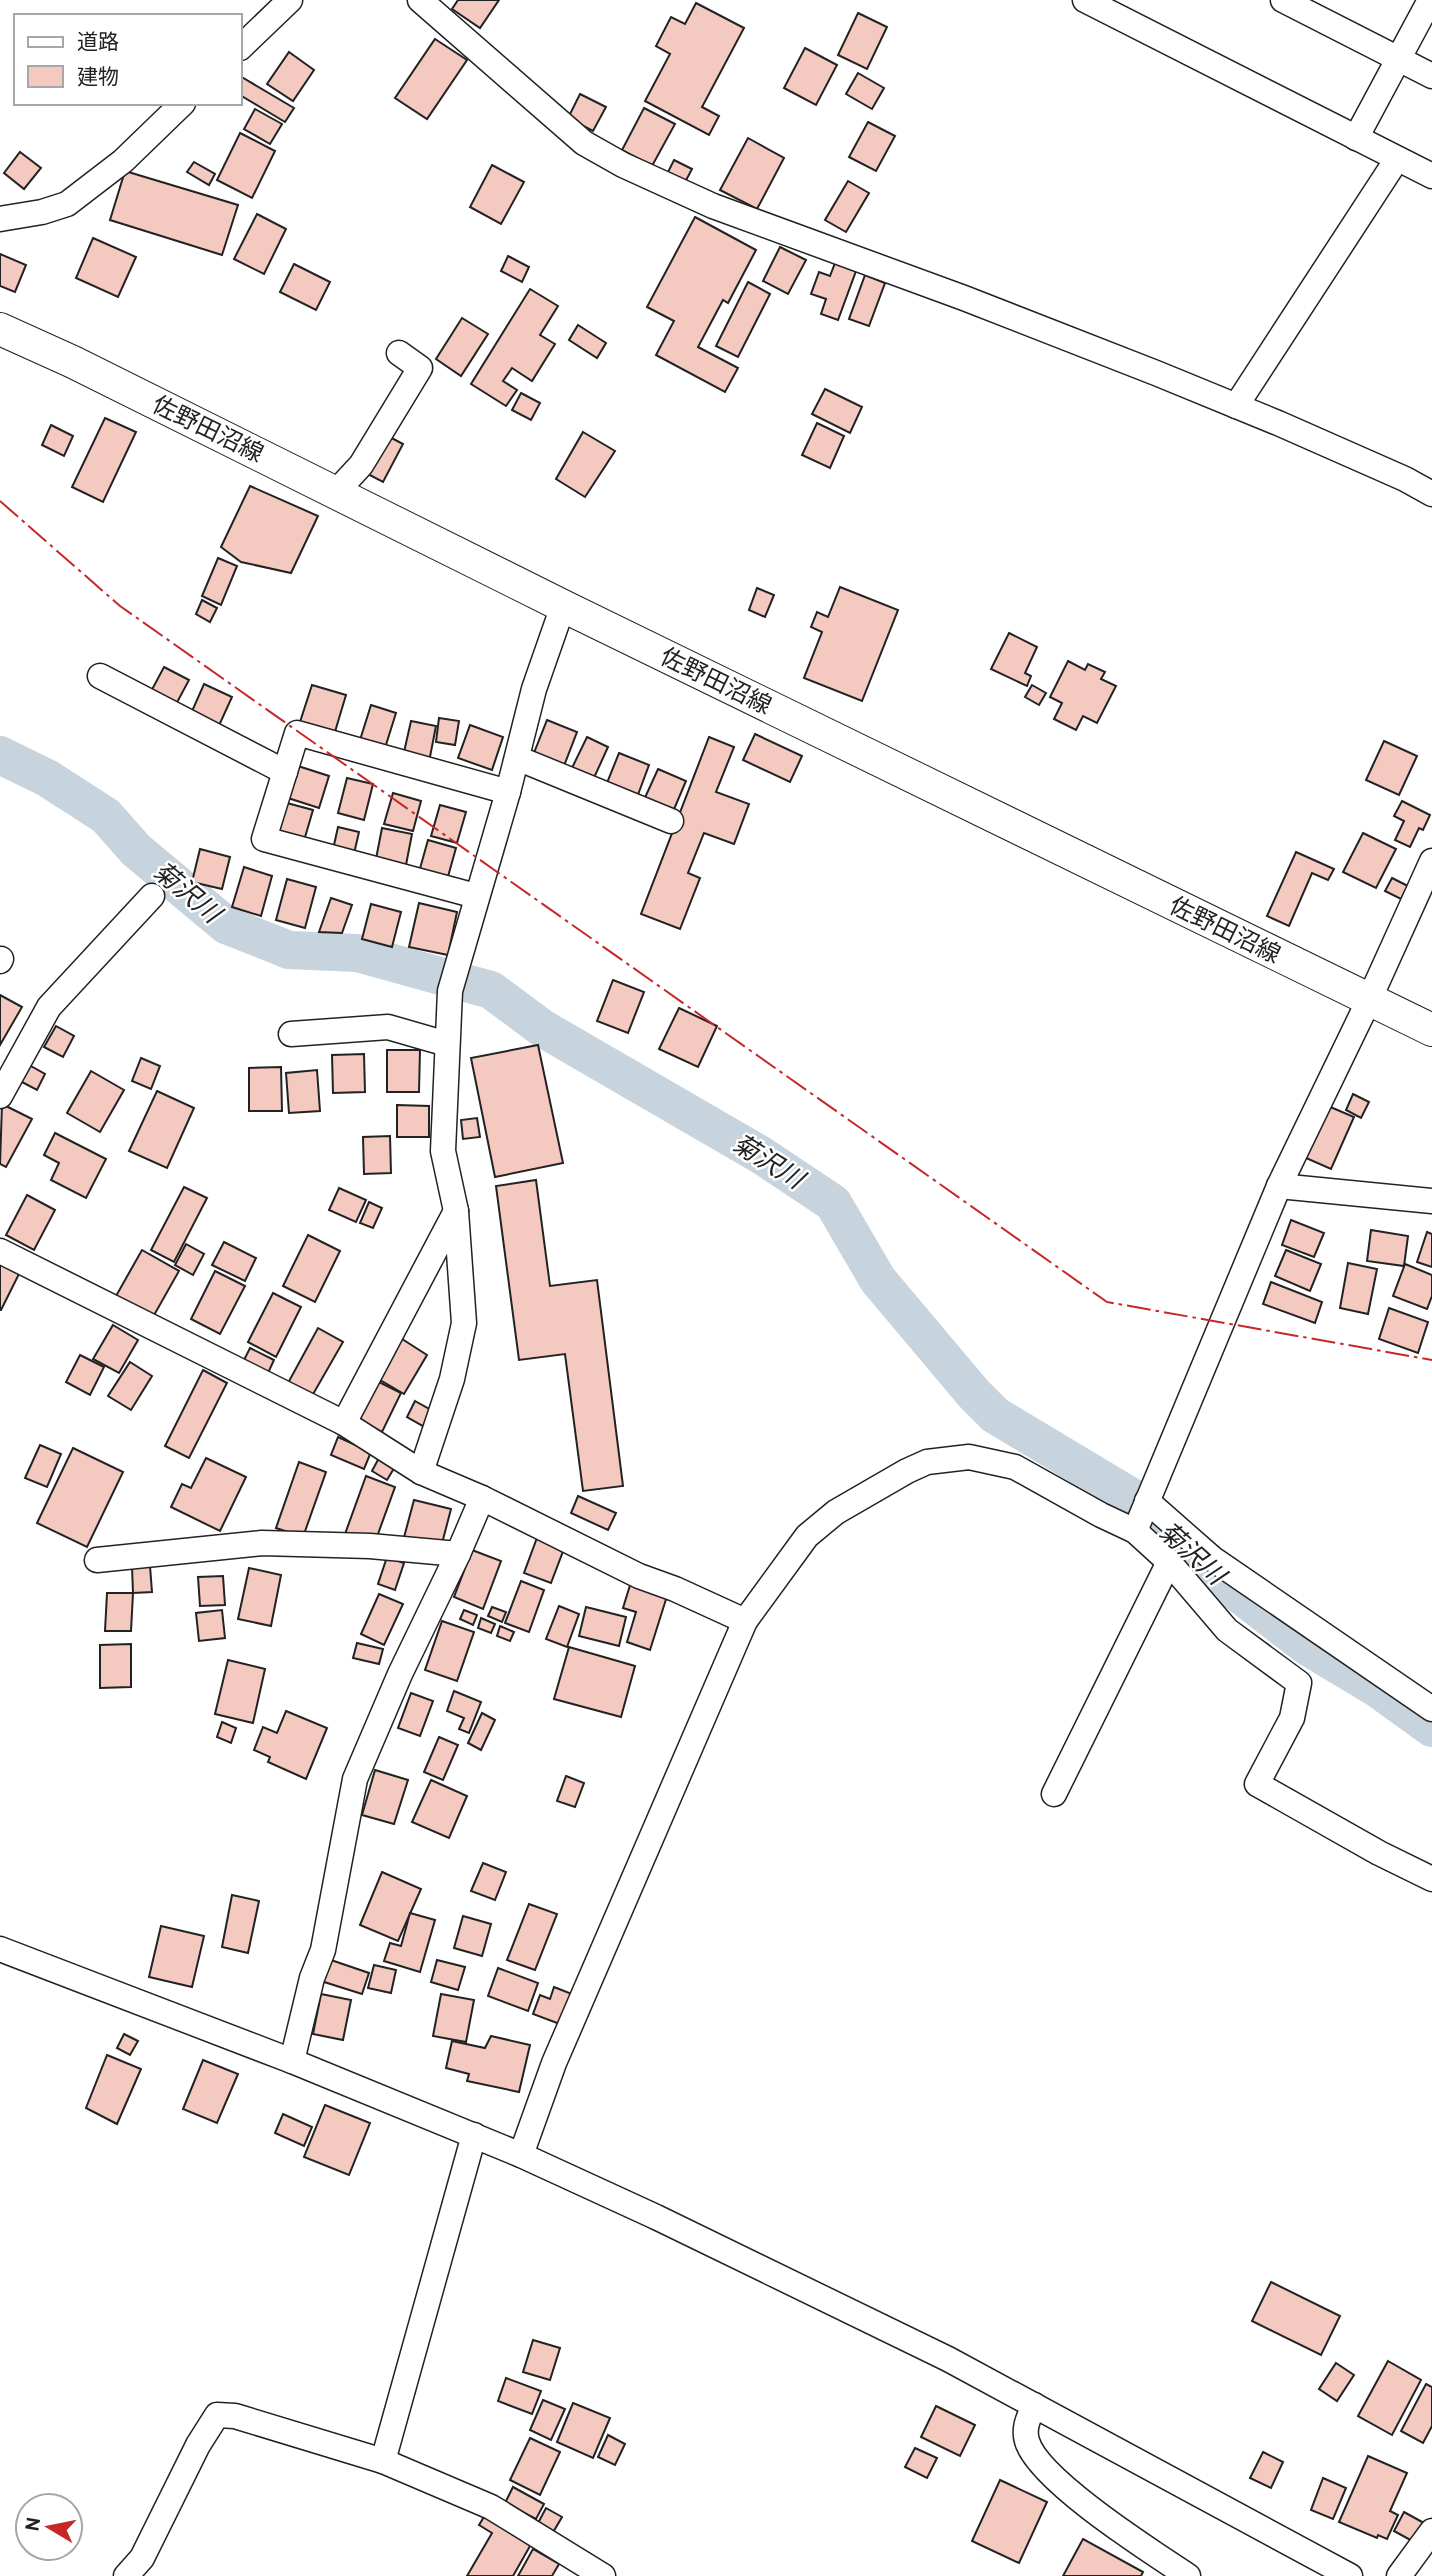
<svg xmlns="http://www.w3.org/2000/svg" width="1432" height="2576" font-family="Overpass,'Noto Sans JP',sans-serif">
	<rect width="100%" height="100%" fill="#fff"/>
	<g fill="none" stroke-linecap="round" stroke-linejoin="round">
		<polyline stroke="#c7d3dd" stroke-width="38" points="0,755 47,778 106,816 136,850 226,925 289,950 357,953 491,990 542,1028 761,1155 833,1203 878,1280 974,1394 995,1415 1140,1502 1172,1539 1230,1587 1308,1647 1378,1689 1432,1728"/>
	</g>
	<g fill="#f3c9c0" stroke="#222" stroke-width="2">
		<polygon points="458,0 499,0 480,28 452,9"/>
		<polygon points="696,3 744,28 702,107 719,116 709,135 645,101 670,54 656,46 671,17 685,24"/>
		<polygon points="858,13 887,27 867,69 838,55"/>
		<polygon points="435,39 467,60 427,119 395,98"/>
		<polygon points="805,48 837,65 816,105 784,88"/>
		<polygon points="289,52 314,70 293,101 267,84"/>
		<polygon points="858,73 884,88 872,109 846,94"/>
		<polygon points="240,76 294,108 285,122 240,95"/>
		<polygon points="580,94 606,107 593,131 568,118"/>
		<polygon points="644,108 675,124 652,166 622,150"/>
		<polygon points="255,109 282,124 270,144 244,129"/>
		<polygon points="868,122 895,136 876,171 849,157"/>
		<polygon points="240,133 275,151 252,198 217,180"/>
		<polygon points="748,138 784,158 757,209 720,190"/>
		<polygon points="20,152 41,168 24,189 4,173"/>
		<polygon points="674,160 692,169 683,186 666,176"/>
		<polygon points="194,162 215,174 209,185 187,172"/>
		<polygon points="492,165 524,182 501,224 470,207"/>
		<polygon points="125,171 238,205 222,255 110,220"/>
		<polygon points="848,181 869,193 846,232 825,220"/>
		<polygon points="257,214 286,229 264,274 234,259"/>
		<polygon points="695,217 756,250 728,303 723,300 698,347 738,368 725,392 656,355 674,321 647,307"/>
		<polygon points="93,238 136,257 118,297 76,278"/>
		<polygon points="780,247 806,260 788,294 763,281"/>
		<polygon points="0,254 26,265 15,292 0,286"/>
		<polygon points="508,256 529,267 522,282 501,271"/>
		<polygon points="835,263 856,271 838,320 821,314 826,299 811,294 819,272 830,276"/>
		<polygon points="294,264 330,282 316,310 280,292"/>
		<polygon points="865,275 885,283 869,326 849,319"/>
		<polygon points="748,282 770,294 738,357 716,346"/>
		<polygon points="530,289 558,306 540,335 555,344 532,381 512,368 503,381 517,390 506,406 471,384"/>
		<polygon points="462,318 488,334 461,376 436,359"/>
		<polygon points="578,325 606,343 597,358 569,340"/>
		<polygon points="825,389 862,407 850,433 812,414"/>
		<polygon points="521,393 540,403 531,420 512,410"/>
		<polygon points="105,418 136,432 103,502 72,487"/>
		<polygon points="817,423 844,436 830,468 802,455"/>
		<polygon points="51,425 73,436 64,456 42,445"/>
		<polygon points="583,432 615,451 585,497 556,479"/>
		<polygon points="384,434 403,444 383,482 364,472"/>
		<polygon points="250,486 318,516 291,573 241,562 221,547"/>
		<polygon points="218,558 237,566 221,605 202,596"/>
		<polygon points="840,587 898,610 862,701 804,678 822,632 811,627 817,612 828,617"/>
		<polygon points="757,588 774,595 765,617 749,610"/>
		<polygon points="202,600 217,608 210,622 196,614"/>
		<polygon points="1009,633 1037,647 1025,673 1031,676 1027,686 991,669"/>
		<polygon points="1068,661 1085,670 1088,664 1105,672 1101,679 1116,686 1097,723 1083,716 1076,730 1054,719 1062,703 1050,697"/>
		<polygon points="164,667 189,680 173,710 148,697"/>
		<polygon points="204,684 232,697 217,730 189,718"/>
		<polygon points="312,685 346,695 334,735 299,725"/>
		<polygon points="1032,685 1046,693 1039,705 1025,697"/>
		<polygon points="371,705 396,713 385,748 360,740"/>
		<polygon points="439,718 459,721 455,745 436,742"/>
		<polygon points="547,720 577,732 562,771 532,758"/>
		<polygon points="411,721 436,726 428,767 402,761"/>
		<polygon points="470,725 503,737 492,770 458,758"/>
		<polygon points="755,734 802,756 790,782 743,760"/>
		<polygon points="587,737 608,747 593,780 571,770"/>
		<polygon points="709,737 734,747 716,792 749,804 734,844 704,833 688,873 700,878 680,929 641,914"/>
		<polygon points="1384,741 1417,756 1399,795 1366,780"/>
		<polygon points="619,753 649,765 636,800 605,788"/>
		<polygon points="298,766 329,776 319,808 288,798"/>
		<polygon points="658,769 686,781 672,814 643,802"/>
		<polygon points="347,778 373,784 364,820 338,813"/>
		<polygon points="393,793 421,801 413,831 384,824"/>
		<polygon points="1402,801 1430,815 1423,830 1419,828 1410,847 1395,840 1404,821 1394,816"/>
		<polygon points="287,803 313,810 303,844 278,836"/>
		<polygon points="440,805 466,812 457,843 431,836"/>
		<polygon points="338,827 359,832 353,858 332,854"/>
		<polygon points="382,828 412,834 405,870 375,864"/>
		<polygon points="1363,833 1396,849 1376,888 1343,872"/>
		<polygon points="428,840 456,848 447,880 419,872"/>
		<polygon points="200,849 230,857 222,889 192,882"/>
		<polygon points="1296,852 1334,869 1328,880 1312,873 1289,926 1267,916"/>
		<polygon points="244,867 272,876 261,916 232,907"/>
		<polygon points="1392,878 1408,886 1401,899 1385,891"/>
		<polygon points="287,879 316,887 305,928 276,920"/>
		<polygon points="331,898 352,905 342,933 319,932"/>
		<polygon points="419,903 457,912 448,955 409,947"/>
		<polygon points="371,904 401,912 392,947 362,939"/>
		<polygon points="613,980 644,992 628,1033 597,1021"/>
		<polygon points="0,995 22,1007 0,1045"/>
		<polygon points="679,1008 717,1026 698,1067 659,1049"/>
		<polygon points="56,1026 74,1036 63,1057 44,1047"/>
		<polygon points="538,1045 563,1163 495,1177 471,1058"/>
		<polygon points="387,1050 420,1050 419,1092 387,1092"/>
		<polygon points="364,1054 365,1092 333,1093 332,1055"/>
		<polygon points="141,1058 160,1066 151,1089 132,1081"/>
		<polygon points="29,1065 45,1074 37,1090 20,1081"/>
		<polygon points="281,1067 282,1111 249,1111 249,1068"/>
		<polygon points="317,1070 320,1111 289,1113 286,1073"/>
		<polygon points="91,1071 124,1090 100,1132 67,1113"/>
		<polygon points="157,1091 194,1108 167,1168 129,1151"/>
		<polygon points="1353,1094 1369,1102 1361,1118 1346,1110"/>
		<polygon points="2,1104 32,1119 6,1167 0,1164"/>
		<polygon points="397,1105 429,1106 429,1137 397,1137"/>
		<polygon points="1328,1106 1354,1117 1331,1169 1306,1158"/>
		<polygon points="477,1118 480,1137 463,1139 461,1120"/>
		<polygon points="55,1133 106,1159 86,1198 51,1180 59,1163 44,1155"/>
		<polygon points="390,1136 391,1173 364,1174 363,1137"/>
		<polygon points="536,1180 550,1286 597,1280 623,1486 583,1491 565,1354 519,1360 496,1186"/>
		<polygon points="184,1187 207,1198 174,1262 151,1250"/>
		<polygon points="339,1188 366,1200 356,1222 329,1210"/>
		<polygon points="27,1195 55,1210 34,1250 6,1235"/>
		<polygon points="369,1202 382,1208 373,1228 360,1223"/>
		<polygon points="1291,1220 1324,1233 1314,1257 1282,1245"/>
		<polygon points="1371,1230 1408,1236 1404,1266 1367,1261"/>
		<polygon points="1427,1232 1432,1234 1432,1267 1417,1262"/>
		<polygon points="308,1235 340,1251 315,1302 283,1286"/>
		<polygon points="224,1242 256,1258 245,1281 212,1265"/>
		<polygon points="186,1244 204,1254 193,1275 175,1265"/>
		<polygon points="142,1250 179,1271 153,1317 116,1296"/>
		<polygon points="1286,1250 1321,1264 1310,1291 1275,1276"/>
		<polygon points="1348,1263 1377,1269 1368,1314 1340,1308"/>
		<polygon points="0,1264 19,1274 1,1310 0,1310"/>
		<polygon points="1405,1264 1432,1275 1432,1296 1427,1309 1393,1296"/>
		<polygon points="215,1271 245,1286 220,1334 191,1319"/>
		<polygon points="1271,1282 1322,1302 1315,1323 1263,1304"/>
		<polygon points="273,1293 301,1307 276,1357 248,1342"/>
		<polygon points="1389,1308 1428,1322 1418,1353 1379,1339"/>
		<polygon points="113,1325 138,1340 119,1373 93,1359"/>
		<polygon points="318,1328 343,1342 312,1396 288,1383"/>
		<polygon points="399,1337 427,1355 404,1394 375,1377"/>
		<polygon points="250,1348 274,1360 268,1373 243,1362"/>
		<polygon points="80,1355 104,1367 90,1395 66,1382"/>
		<polygon points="130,1362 152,1376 131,1410 108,1396"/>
		<polygon points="203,1370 227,1383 189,1458 165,1446"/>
		<polygon points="373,1379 401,1393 382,1432 354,1418"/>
		<polygon points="415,1401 431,1410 423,1426 407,1417"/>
		<polygon points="338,1437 371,1452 364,1469 331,1455"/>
		<polygon points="40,1445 61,1454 47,1487 25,1478"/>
		<polygon points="73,1448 123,1472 87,1547 37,1523"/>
		<polygon points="380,1456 396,1465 387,1480 372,1471"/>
		<polygon points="206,1458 246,1477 220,1531 171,1507 182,1484 191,1488"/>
		<polygon points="299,1462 326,1472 303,1537 276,1528"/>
		<polygon points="366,1476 395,1487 374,1545 345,1534"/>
		<polygon points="578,1496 616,1513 608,1530 571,1513"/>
		<polygon points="414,1500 451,1509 440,1551 403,1541"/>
		<polygon points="538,1535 565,1546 551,1583 524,1573"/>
		<polygon points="472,1550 501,1561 483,1609 454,1597"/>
		<polygon points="387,1557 404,1563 395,1590 378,1584"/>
		<polygon points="150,1566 152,1592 133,1593 132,1567"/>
		<polygon points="249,1568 281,1575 271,1626 238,1619"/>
		<polygon points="223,1576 225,1605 200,1606 198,1577"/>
		<polygon points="521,1581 544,1590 529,1632 505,1623"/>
		<polygon points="631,1582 668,1593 650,1650 627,1642 636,1612 623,1608"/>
		<polygon points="107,1593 133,1593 131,1631 105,1631"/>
		<polygon points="379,1594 403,1604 384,1645 361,1634"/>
		<polygon points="559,1606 579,1614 567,1647 546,1639"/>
		<polygon points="492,1607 506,1612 502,1622 488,1616"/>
		<polygon points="586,1607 626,1617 619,1646 579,1636"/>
		<polygon points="222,1610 225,1638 199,1641 196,1613"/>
		<polygon points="464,1610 477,1615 473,1625 460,1619"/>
		<polygon points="481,1618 495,1624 491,1633 478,1628"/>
		<polygon points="442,1621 474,1632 457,1681 425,1670"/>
		<polygon points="500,1626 514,1632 510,1641 497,1636"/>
		<polygon points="357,1643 383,1649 379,1664 353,1658"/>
		<polygon points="131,1644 131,1687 100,1688 100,1645"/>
		<polygon points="569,1647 635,1666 621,1717 554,1699"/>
		<polygon points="228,1660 265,1669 253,1723 215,1714"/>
		<polygon points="454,1691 481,1702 469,1733 459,1729 464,1718 447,1711"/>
		<polygon points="411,1693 433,1701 420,1736 398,1728"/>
		<polygon points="286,1711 327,1728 306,1779 268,1762 270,1757 254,1750 263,1727 277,1733"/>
		<polygon points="482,1713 495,1720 481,1750 468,1743"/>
		<polygon points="222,1722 236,1728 231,1743 217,1737"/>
		<polygon points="439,1737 458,1745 443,1780 424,1772"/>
		<polygon points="375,1770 408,1780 394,1824 362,1815"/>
		<polygon points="566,1776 584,1783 575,1807 557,1801"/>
		<polygon points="431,1780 467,1796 449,1838 412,1822"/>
		<polygon points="483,1863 506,1872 495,1900 471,1891"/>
		<polygon points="382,1872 421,1889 398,1941 360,1925"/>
		<polygon points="232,1895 259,1901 248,1953 222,1947"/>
		<polygon points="529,1904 557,1914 535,1970 507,1960"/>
		<polygon points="410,1913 435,1920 420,1972 384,1961 390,1943 401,1946"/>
		<polygon points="463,1916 491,1924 482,1956 454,1948"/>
		<polygon points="161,1926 204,1936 192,1987 149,1977"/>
		<polygon points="328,1959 369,1973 362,1994 321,1981"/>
		<polygon points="437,1960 465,1967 458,1990 431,1982"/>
		<polygon points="374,1965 396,1970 391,1993 368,1988"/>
		<polygon points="498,1968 538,1983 528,2011 488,1996"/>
		<polygon points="554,1987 577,1996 565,2026 533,2014 540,1995 550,1999"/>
		<polygon points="321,1994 351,2000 343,2040 313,2034"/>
		<polygon points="441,1994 474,2000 466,2042 433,2036"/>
		<polygon points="124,2034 138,2041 130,2055 117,2048"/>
		<polygon points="491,2036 530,2045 519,2092 467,2081 469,2074 446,2068 452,2041 485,2048"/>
		<polygon points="107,2055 141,2069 117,2124 86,2108"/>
		<polygon points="203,2060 238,2074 217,2123 183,2109"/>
		<polygon points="325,2105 370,2123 349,2175 304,2157"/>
		<polygon points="283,2114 312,2127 304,2146 275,2133"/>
		<polygon points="1271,2282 1340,2316 1321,2355 1252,2321"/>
		<polygon points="533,2340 560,2348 550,2380 523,2372"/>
		<polygon points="1388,2361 1421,2380 1392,2435 1358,2416"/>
		<polygon points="1336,2363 1354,2375 1337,2401 1319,2389"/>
		<polygon points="506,2378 541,2391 532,2414 498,2401"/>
		<polygon points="1426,2384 1432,2387 1432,2426 1423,2443 1401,2431"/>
		<polygon points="543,2400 565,2409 551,2440 530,2430"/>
		<polygon points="573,2403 610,2418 593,2458 557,2442"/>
		<polygon points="936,2406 975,2425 960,2456 921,2437"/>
		<polygon points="608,2435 625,2444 615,2465 598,2457"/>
		<polygon points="530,2438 560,2452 540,2495 510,2480"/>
		<polygon points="915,2448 937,2458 927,2478 905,2467"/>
		<polygon points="1263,2452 1283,2462 1271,2488 1250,2478"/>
		<polygon points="1368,2456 1407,2473 1390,2511 1398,2515 1387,2539 1378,2535 1377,2538 1339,2522"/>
		<polygon points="1323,2478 1346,2488 1333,2519 1311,2510"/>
		<polygon points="1000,2480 1047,2502 1019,2563 972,2541"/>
		<polygon points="513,2487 544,2504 536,2519 505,2503"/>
		<polygon points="546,2508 562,2517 552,2534 537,2525"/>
		<polygon points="487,2512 534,2539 513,2576 467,2576 492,2533 479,2525"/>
		<polygon points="1404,2512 1424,2523 1414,2542 1394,2531"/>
		<polygon points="1083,2539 1143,2572 1141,2576 1063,2576"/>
		<polygon points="533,2549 559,2564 552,2576 518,2576"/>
	</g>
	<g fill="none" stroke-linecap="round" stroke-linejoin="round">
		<defs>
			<g id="minor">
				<polyline points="420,0 584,143 623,165 713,206 964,298 1156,373 1278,423 1405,479 1432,494"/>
				<polyline points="1085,0 1432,176"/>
				<polyline points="1283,0 1432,76"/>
				<polyline points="240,48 290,0"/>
				<polyline points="1356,138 1430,0"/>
				<polyline points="0,219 42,212 67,204 123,161 183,103"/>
				<polyline points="1236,406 1397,159"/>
				<polyline points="336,492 361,465 420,368 399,353"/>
				<polyline points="100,676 285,772"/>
				<polyline points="517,758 671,821"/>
				<polyline points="476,896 264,839 297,733 508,792"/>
				<polyline points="0,961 1,959"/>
				<polyline points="291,1034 388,1027 447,1044"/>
				<polyline points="0,1096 49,1007 152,896"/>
				<polyline points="1279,1186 1432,1201"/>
				<polyline points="0,1251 344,1423 421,1472 482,1498 639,1576 675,1589 745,1621"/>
				<polyline points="344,1423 456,1211"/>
				<polyline points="421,1472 452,1379 464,1323 456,1211 443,1151 450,991 508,792 534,689 563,606"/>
				<polyline points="1147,1501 1213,1559 1432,1709"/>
				<polyline points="1135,1531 1279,1186 1369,1000 1432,861"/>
				<polyline points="97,1560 262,1543 370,1546 458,1554"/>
				<polyline points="1054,1794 1169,1562"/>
				<polyline points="0,1949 292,2061 521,2155 656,2217 948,2359 1350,2576"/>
				<polyline points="292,2061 312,1978 323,1950 355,1779 400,1674 458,1554 482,1498"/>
				<polyline points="521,2155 554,2063 745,1621 807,1536 836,1512 907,1471 927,1462 969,1457 1015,1467 1101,1515 1135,1531 1169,1562 1227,1630 1299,1683 1292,1718 1257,1784 1379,1853 1432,1879"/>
				<path d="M 1034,2405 C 1029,2417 1023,2428 1027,2441 C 1038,2480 1152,2552 1188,2576"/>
				<polyline points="383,2461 474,2135"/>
				<polyline points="126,2576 142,2558 198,2445 217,2415 235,2416 383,2461 491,2507 603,2576"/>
				<polyline points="1399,2576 1432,2531"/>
			</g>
			<polyline id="major" points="0,329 73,362 563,606 1432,1030"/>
		</defs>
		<use href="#minor" stroke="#222" stroke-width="27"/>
		<use href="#major" stroke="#222" stroke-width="34"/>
		<use href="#minor" stroke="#fff" stroke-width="24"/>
		<use href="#major" stroke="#fff" stroke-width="32"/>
		<polyline stroke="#c62828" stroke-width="2" stroke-dasharray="24 5 3.5 5" stroke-linecap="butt" points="0,501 120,606 1107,1302 1432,1360"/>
	</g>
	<g text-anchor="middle" stroke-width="5" stroke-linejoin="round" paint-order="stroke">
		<g font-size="24" fill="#222" stroke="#fff">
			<text transform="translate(208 429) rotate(26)" y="8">佐野田沼線</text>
			<text transform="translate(716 681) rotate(26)" y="8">佐野田沼線</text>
			<text transform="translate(1225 930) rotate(26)" y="8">佐野田沼線</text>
		</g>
		<g font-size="26" font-style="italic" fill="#222" stroke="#fff">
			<text transform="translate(187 892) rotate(40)" y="9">菊沢川</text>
			<text transform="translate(768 1161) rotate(32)" y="9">菊沢川</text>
			<text transform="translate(1192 1553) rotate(42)" y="9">菊沢川</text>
		</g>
	</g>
	<rect x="14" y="14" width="228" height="91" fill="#ffffff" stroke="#a7a7a7" stroke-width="2"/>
	<rect x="28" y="37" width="35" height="10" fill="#ffffff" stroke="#a7a7a7" stroke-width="2"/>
	<text x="77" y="49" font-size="21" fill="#222222">道路</text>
	<rect x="28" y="66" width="35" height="21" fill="#f3c9c0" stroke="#a7a7a7" stroke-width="2"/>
	<text x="77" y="84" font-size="21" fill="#222222">建物</text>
	<g transform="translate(49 2527) rotate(280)"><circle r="33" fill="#ffffff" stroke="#a7a7a7" stroke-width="2"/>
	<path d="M0-5L12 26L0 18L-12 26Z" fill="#c62828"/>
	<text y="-10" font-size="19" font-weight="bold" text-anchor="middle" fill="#222222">N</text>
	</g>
</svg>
